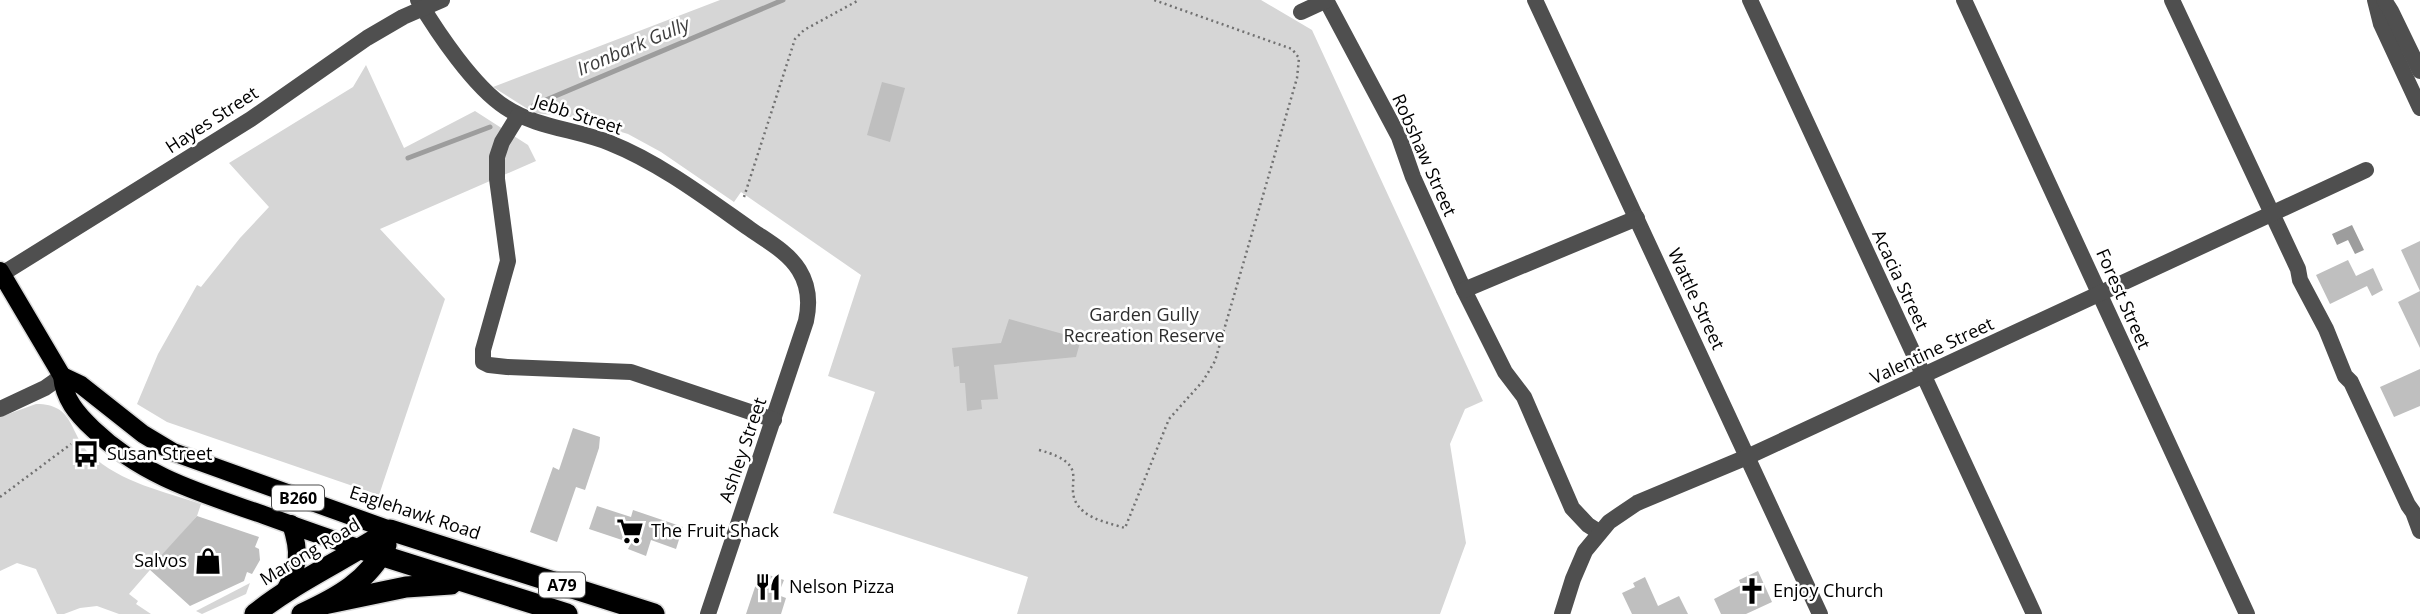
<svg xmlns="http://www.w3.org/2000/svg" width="2420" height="614" font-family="'Open Sans',sans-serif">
	<rect width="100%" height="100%" fill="#fff"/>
	<g fill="#d6d6d6">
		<polygon points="720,0 1261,0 1312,30 1483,401 1465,409 1450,444 1466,543 1440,614 1017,614 1028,577 833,513 875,392 828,376 861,275 741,192 734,202 661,152 628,134 571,117 534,113 493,87"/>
		<polygon points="366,65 404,148 475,111 528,145 536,161 380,229 445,299 379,495 167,422 137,404 158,354 197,285 201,287 240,238 269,207 229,163 353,87"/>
		<path d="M 36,404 C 76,404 68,434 91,455 C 120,482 165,492 201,504 L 197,516 L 129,594 L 138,601 L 136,604 L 151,614 L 119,614 L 97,606 L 80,608 L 64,614 L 57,614 L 36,569 L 17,563 L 0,571 L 0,417 Z"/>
		<polygon points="250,583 246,594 202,614 196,611"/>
	</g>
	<polygon fill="#9d9d9d" points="2352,225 2364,250 2355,254 2348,240 2337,245 2332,234"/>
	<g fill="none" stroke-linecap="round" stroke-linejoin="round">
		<g stroke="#9d9d9d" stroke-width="5">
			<polyline points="534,105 783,0"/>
			<polyline points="408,158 490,127"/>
		</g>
	</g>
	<g fill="#bfbfbf">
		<polygon points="882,82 905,88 890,142 867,135"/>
		<polygon points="2420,241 2420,348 2398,302 2420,291 2401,250"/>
		<polygon points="2348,260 2356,276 2373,268 2383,290 2372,296 2367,286 2330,304 2316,275"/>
		<polygon points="1009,319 1081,339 1076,357 994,365 998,399 981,400 982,409 967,411 965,383 960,383 959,366 954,367 952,348 1001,343"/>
		<polygon points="2420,369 2420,406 2394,417 2380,387"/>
		<polygon points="573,428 600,437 599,448 585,490 576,487 557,542 530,532 553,467 559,470"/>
		<polygon points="597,506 631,517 633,510 683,527 676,549 651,540 646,556 628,549 631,543 589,529"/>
		<polygon points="197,516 259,537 255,547 259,549 260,560 252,574 247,572 244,581 190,606 149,569"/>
		<polygon points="1758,571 1772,602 1746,614 1721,614 1714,599 1741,585 1739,580"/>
		<polygon points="760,572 784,580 778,595 786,598 781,614 746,614"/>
		<polygon points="1645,577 1658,606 1679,596 1688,614 1632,614 1622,593 1635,587 1633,583"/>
	</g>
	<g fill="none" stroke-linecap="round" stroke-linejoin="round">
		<defs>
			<g id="major">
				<path d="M 0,271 L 62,376 C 64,399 77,414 93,429 C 143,477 201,493 264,515 C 297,527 328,538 361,549"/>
				<polyline points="62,376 81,385 143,434 173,452 390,530"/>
				<path d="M 283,594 C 299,567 301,554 291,524"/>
			</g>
			<g id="highway">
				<polyline points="361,549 567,614"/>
				<polyline points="324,604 406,587 451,584"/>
				<path d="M 255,614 C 296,581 346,559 390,530 L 654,614"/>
				<path d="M 302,614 C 337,598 369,581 386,545"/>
			</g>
		</defs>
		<use href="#major" stroke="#dbdbdb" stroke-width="21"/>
		<use href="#highway" stroke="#dbdbdb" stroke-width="24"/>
		<g stroke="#717171" stroke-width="2.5" stroke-dasharray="2 3.5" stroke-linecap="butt">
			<polyline points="744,197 795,39 804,30 859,0"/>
			<path d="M 1039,450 C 1099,466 1056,487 1083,511 C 1093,520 1112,524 1125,528 L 1169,419 L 1203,381 L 1215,361 L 1297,78 L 1299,58 L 1292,49 L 1154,0"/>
			<polyline points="0,497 71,444"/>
		</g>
		<g stroke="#4f4f4f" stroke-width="16">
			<path d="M 418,0 C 437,32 474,87 505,107 C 537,128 575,129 610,143 C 660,163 706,198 750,229 C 767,241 788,252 799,270 C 809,286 810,303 806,321 L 708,614"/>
			<polyline points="1326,0 1399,137 1413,177 1464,290 1505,372 1524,397 1572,508 1588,525 1599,532"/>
			<polyline points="1535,0 1820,614"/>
			<polyline points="1750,0 2034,614"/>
			<polyline points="1964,0 2247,614"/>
			<polyline points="2172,0 2298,269 2300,280 2326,329 2345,376 2351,382 2408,505 2413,512 2420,531"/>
			<polyline points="2375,0 2381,24 2420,108"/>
			<polyline points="2384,0 2391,11 2420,71"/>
			<polyline points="1301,12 1327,0"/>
			<polyline points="518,116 502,142 497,157 497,179 508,261 483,350 483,362 489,365 507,367 631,372 774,420"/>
			<polyline points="2,274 251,119 367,38 403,17 442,0"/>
			<polyline points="1464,290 1637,218"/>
			<polyline points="0,409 45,388 62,376"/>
			<polyline points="1562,614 1573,579 1585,551 1609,522 1637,503 1747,457 2366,170"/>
		</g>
		<use href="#major" stroke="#000" stroke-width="18"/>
		<use href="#highway" stroke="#000" stroke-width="21"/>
	</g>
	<defs>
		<symbol id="bus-bare" viewBox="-9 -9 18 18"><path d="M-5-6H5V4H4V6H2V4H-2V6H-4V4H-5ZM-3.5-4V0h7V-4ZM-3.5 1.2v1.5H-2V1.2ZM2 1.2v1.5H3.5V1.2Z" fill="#000" stroke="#fff" stroke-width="2.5" paint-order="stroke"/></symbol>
		<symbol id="supermarket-bare" viewBox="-9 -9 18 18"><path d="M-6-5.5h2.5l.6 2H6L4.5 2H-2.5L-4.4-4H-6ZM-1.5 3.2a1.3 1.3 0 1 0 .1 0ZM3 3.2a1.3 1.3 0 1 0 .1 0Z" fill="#000" stroke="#fff" stroke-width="2.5" paint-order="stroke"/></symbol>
		<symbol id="shop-bare" viewBox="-9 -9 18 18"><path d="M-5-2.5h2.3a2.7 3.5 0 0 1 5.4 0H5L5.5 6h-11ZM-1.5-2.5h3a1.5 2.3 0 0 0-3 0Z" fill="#000" stroke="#fff" stroke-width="2.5" paint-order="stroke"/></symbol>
		<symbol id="restaurant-bare" viewBox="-9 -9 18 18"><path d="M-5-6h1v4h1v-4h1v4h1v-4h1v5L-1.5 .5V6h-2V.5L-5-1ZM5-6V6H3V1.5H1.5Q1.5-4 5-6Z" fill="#000" stroke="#fff" stroke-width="2.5" paint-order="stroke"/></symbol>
		<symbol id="church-bare" viewBox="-9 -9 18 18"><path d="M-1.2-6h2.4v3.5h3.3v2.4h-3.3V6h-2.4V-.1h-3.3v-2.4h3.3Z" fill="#000" stroke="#fff" stroke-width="2.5" paint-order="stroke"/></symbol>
	</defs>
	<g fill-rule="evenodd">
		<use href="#bus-bare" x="67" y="435" width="38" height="38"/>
		<use href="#supermarket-bare" x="611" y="512" width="38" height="38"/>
		<use href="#shop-bare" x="189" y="542" width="38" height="38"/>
		<use href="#restaurant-bare" x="749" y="568" width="38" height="38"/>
		<use href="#church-bare" x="1733" y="572" width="38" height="38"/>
	</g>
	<g text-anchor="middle" stroke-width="5" stroke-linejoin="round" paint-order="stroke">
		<g fill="#fff" stroke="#4c4c4c" stroke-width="2">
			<rect x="272" y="485.5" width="52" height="25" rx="5"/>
			<rect x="539" y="572.5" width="46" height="25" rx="5"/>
		</g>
		<g font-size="16" font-weight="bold" fill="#000">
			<text x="298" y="504">B260</text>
			<text x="562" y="591">A79</text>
		</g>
		<g font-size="18" fill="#000" stroke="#fff">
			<text transform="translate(578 115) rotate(18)" y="6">Jebb Street</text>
			<text transform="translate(212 120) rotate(-33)" y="6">Hayes Street</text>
			<text transform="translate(1424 155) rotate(66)" y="6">Robshaw Street</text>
			<text transform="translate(1900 280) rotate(65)" y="6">Acacia Street</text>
			<text transform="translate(1696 299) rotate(65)" y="6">Wattle Street</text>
			<text transform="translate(2123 299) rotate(66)" y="6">Forest Street</text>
			<text transform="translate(1932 351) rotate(-25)" y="6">Valentine Street</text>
			<text transform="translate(743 450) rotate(-71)" y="6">Ashley Street</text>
			<text transform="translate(415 513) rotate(18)" y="6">Eaglehawk Road</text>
			<text transform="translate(310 552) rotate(-31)" y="6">Marong Road</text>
		</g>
		<g font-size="18" fill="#2d2d2d" stroke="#fff">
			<text x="1144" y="321">Garden Gully<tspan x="1144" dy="21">Recreation Reserve</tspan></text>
		</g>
		<g font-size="18" fill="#000" stroke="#fff" text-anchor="start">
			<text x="107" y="460">Susan Street</text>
			<text x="651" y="537">The Fruit Shack</text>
			<text x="187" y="567" text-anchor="end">Salvos</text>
			<text x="789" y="593">Nelson Pizza</text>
			<text x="1773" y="597">Enjoy Church</text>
		</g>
		<g font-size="19" font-style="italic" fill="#3e3e3e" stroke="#fff">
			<text transform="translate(633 46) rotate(-23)" y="7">Ironbark Gully</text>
		</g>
	</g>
</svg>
